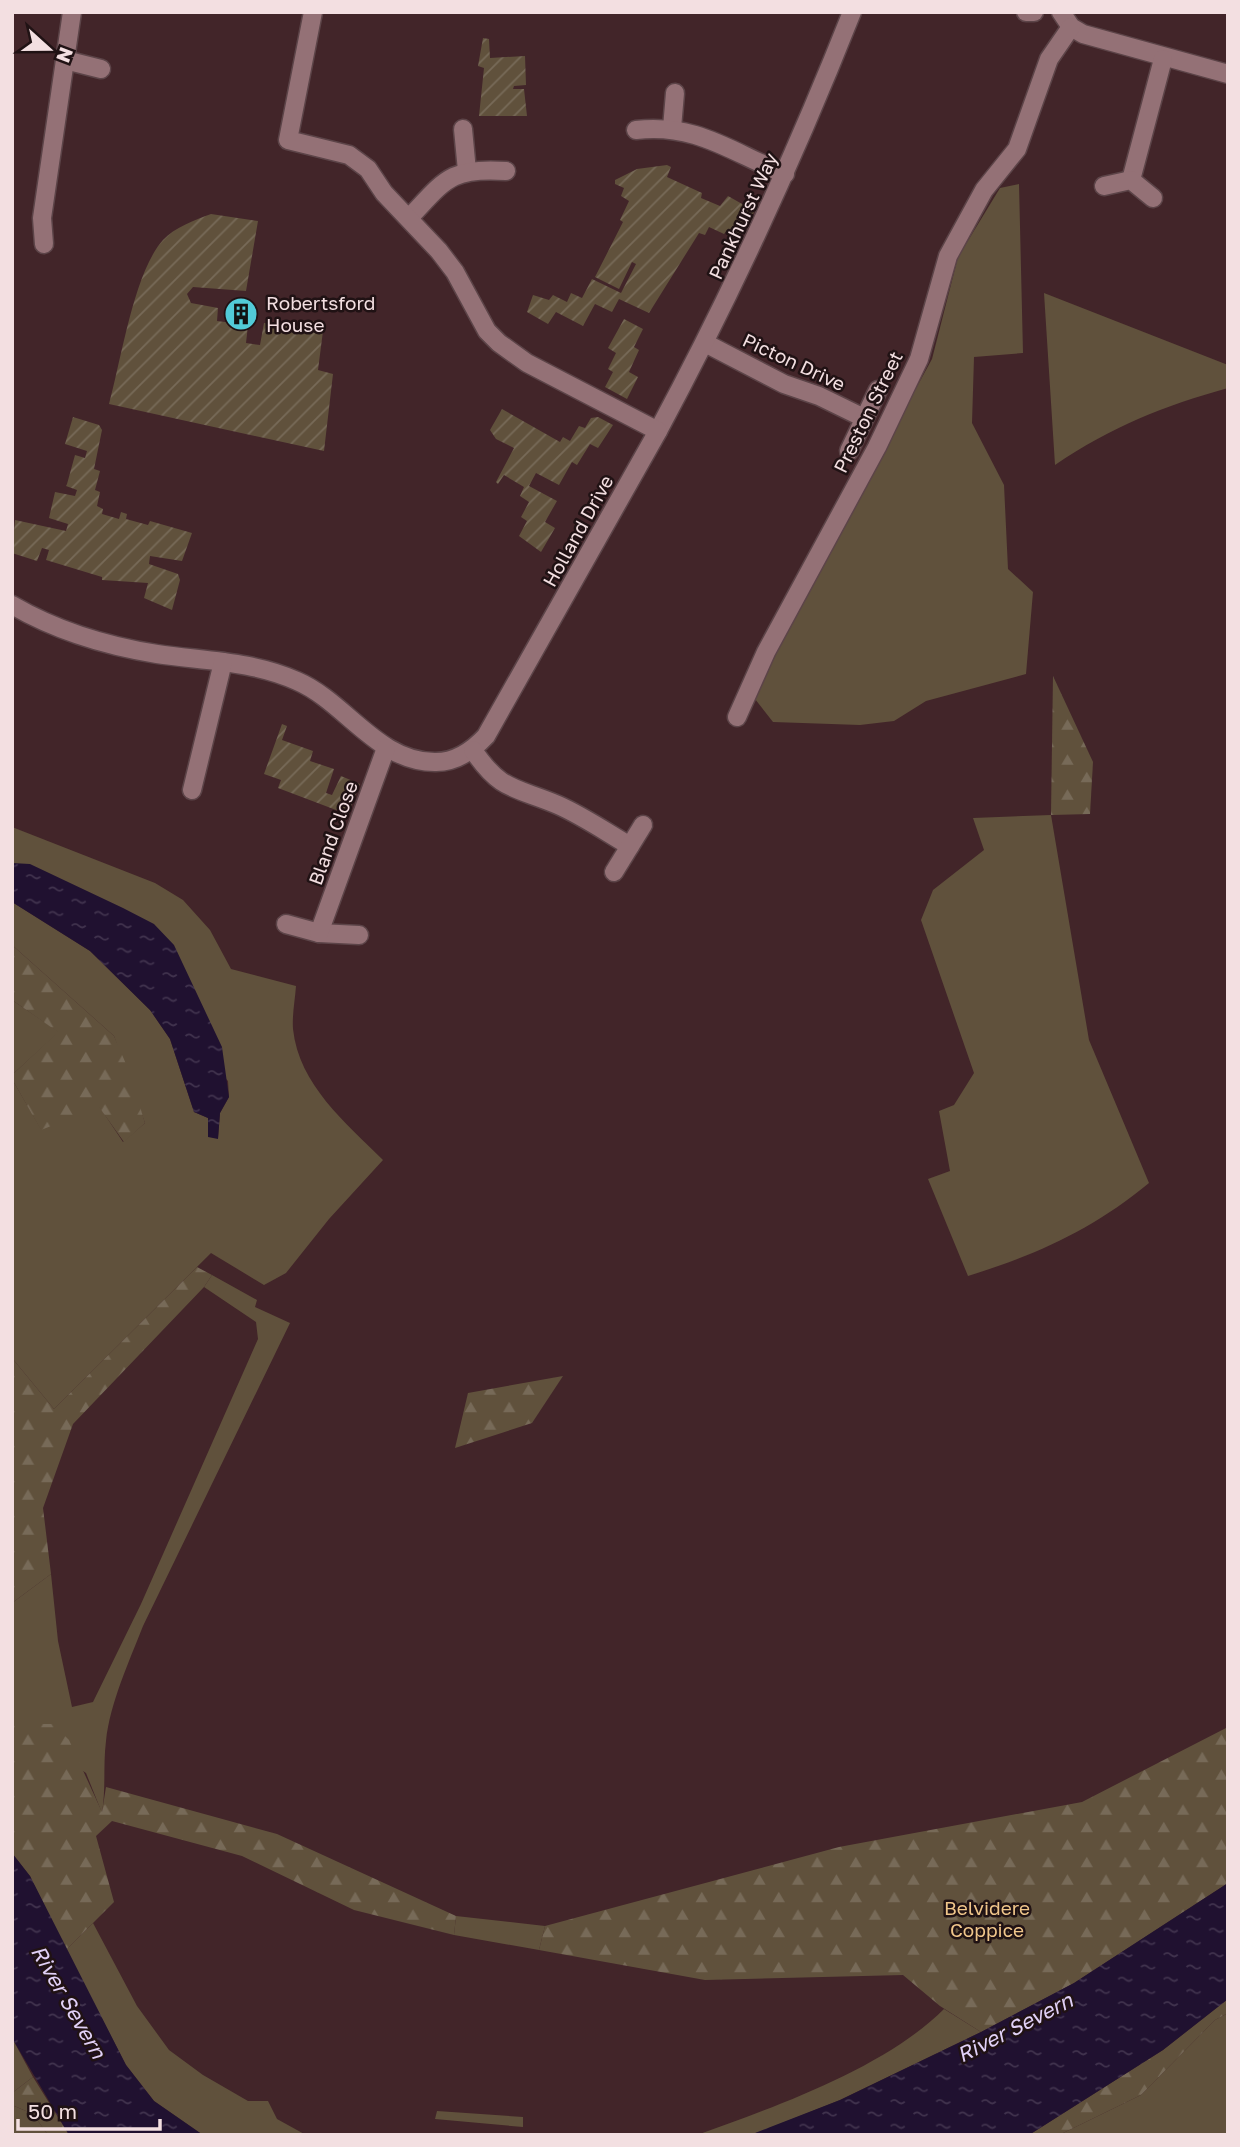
<svg xmlns="http://www.w3.org/2000/svg" width="1240" height="2147" font-family="'Golos Text',sans-serif">
	<defs>
		<pattern id="forest-firs" width="22" height="20" patternUnits="userSpaceOnUse" patternTransform="scale(1.75)"><rect width="22" height="20" fill="#60513c"/><path d="M5 1l3.5 6h-7zM16 11l3.5 6h-7z" fill="#776a58"/></pattern>
		<pattern id="garden-furrows" width="10" height="10" patternUnits="userSpaceOnUse" patternTransform="scale(1.75)"><rect width="10" height="10" fill="#60513c"/><path d="M-1 1l2-2M0 10L10 0M9 11l2-2" fill="none" stroke="#776a58"/></pattern>
		<pattern id="water-ripples" width="26" height="14" patternUnits="userSpaceOnUse" patternTransform="scale(1.75)"><rect width="26" height="14" fill="#201130"/><path d="M2 4q2-2 4 0t4 0M15 11q2-2 4 0t4 0" fill="none" stroke="#41334e"/></pattern>
	</defs>
	<rect width="100%" height="100%" fill="#422529"/>
	<g fill="#60513c">
		<polygon points="1019,184 1023,353 974,357 972,423 1004,485 1008,569 1033,592 1026,674 926,701 894,721 860,725 773,722 755,699 805,592 932,359 958,257 1000,188"/>
		<path d="M 1044,293 L 1228,365 L 1228,388 C 1163,406 1111,427 1055,465 Z"/>
		<path d="M 1051,815 L 1089,1040 L 1149,1183 C 1092,1230 1038,1254 968,1276 L 928,1179 L 950,1171 L 939,1111 L 954,1105 L 974,1073 L 921,920 L 933,890 L 984,850 L 973,818 Z"/>
		<path d="M 12,827 L 155,883 L 183,900 L 210,930 L 231,969 L 296,986 C 295,1000 292,1015 293,1029 C 299,1085 346,1123 383,1160 L 329,1219 L 286,1273 L 264,1285 L 211,1253 L 54,1409 L 12,1358 L 12,1079 L 41,1129 L 99,1106 L 123,1142 L 145,1123 L 114,1036 L 12,945 L 12,902 L 90,951 L 150,1010 L 170,1039 L 194,1112 L 208,1118 L 218,1138 L 220,1113 L 229,1097 L 228,1081 L 12,863 Z"/>
		<polygon points="12,1000 59,1032 12,1075"/>
		<path d="M 212,1275 L 257,1300 L 255,1307 L 290,1323 L 143,1626 C 129,1662 110,1703 106,1741 C 103,1765 106,1788 102,1813 L 86,1773 L 14,1724 L 12,1603 L 51,1574 L 58,1641 L 72,1707 L 93,1702 L 141,1604 L 258,1339 L 256,1322 L 204,1287 Z"/>
		<polygon points="456,1916 545,1926 539,1950 454,1935"/>
		<polygon points="93,1923 137,2006 169,2050 203,2075 248,2101 268,2101 277,2119 306,2135 203,2135 154,2101 126,2065 66,1950"/>
		<path d="M 944,2009 L 981,2032 L 840,2100 L 765,2130 L 750,2135 L 697,2135 C 775,2107 885,2068 944,2009 Z"/>
		<polygon points="1228,2013 1228,2135 1059,2135 1141,2095 1215,2020"/>
		<polygon points="12,2038 33,2077 12,2093"/>
		<polygon points="12,2105 33,2114 48,2135 12,2135"/>
		<polygon points="437,2111 523,2117 523,2127 435,2119"/>
	</g>
	<g fill="url(#forest-firs)">
		<polygon points="1053,676 1093,762 1090,814 1051,815"/>
		<polygon points="12,945 114,1036 129,1071 145,1123 124,1142 99,1107 41,1130 12,1079 12,1075 58,1032 12,1000"/>
		<polygon points="197,1267 212,1275 204,1287 73,1424 43,1508 51,1574 12,1603 12,1358 54,1409"/>
		<polygon points="563,1376 532,1423 455,1448 468,1393"/>
		<polygon points="12,1714 14,1724 53,1724 69,1740 102,1812 106,1787 277,1834 456,1916 454,1935 354,1910 242,1856 112,1821 96,1836 114,1902 66,1950 30,1876 12,1853"/>
		<polygon points="1228,1727 1228,1883 1074,1983 981,2032 940,2006 903,1975 705,1980 539,1950 545,1926 839,1847 1082,1802"/>
		<polygon points="1228,1999 1228,2013 1215,2020 1141,2095 1059,2135 1029,2135 1163,2050"/>
		<polygon points="33,2077 69,2135 48,2135 33,2114 12,2105 12,2093"/>
	</g>
	<g fill="url(#garden-furrows)">
		<polygon points="483,38 489,39 490,58 525,56 526,85 514,86 513,89 524,89 527,116 479,116 484,68 478,66"/>
		<polygon points="667,165 671,167 667,177 702,193 701,198 720,206 728,196 751,209 756,208 744,232 738,235 727,230 724,234 709,227 705,235 699,233 649,313 619,299 612,312 595,304 583,326 556,312 548,324 527,312 533,295 549,300 553,295 567,302 571,293 582,298 592,279 621,293 636,264 632,262 619,289 595,277 623,222 620,220 629,201 621,196 624,188 615,184 615,180 637,169"/>
		<path d="M 211,214 L 258,221 L 246,291 L 193,287 L 187,294 L 191,303 L 218,308 L 217,321 L 248,325 L 246,343 L 260,345 L 264,323 L 304,327 L 307,320 L 324,323 L 318,370 L 333,374 L 324,451 L 109,404 C 121,361 134,272 163,240 C 175,227 195,220 211,214 Z"/>
		<polygon points="624,319 643,329 634,347 639,350 629,372 638,377 627,399 605,387 613,372 608,369 616,353 608,348"/>
		<polygon points="502,409 560,442 563,437 570,441 579,426 585,428 591,418 598,417 613,425 598,448 590,444 577,465 572,462 559,485 536,473 529,486 557,501 545,522 555,528 541,552 519,536 527,521 521,517 529,502 520,496 524,487 504,475 498,484 496,482 514,448 496,439 490,430"/>
		<polygon points="73,417 99,425 102,430 94,469 100,471 95,490 100,492 97,506 103,509 102,514 119,519 121,512 127,514 126,519 148,525 150,521 192,533 182,561 150,556 149,564 178,574 180,580 172,610 144,598 148,583 102,580 102,577 46,560 49,550 42,548 37,561 12,553 15,520 66,531 68,524 49,518 55,492 75,496 77,490 66,486 67,484 75,455 85,458 87,451 65,444"/>
		<polygon points="282,724 287,726 282,740 313,751 310,761 334,769 326,793 332,795 341,776 360,784 349,812 344,813 278,788 281,780 264,774"/>
	</g>
	<g fill="url(#water-ripples)">
		<polygon points="12,863 30,864 123,908 154,924 174,945 222,1047 229,1097 220,1113 218,1139 208,1137 208,1118 194,1112 170,1039 150,1010 90,951 12,902"/>
		<polygon points="12,1853 30,1876 126,2065 154,2101 203,2135 69,2135 12,2038"/>
		<polygon points="1228,1883 1228,1999 1163,2050 1029,2135 750,2135 840,2100 981,2032 1074,1983"/>
	</g>
	<g fill="none" stroke-linecap="round" stroke-linejoin="round">
		<defs>
			<g id="minor">
				<polyline points="1026,12 1034,12"/>
				<polyline points="1061,12 1071,27 1083,34 1228,74"/>
				<polyline points="65,60 101,69"/>
				<polyline points="672,128 675,93"/>
				<polyline points="463,129 467,171"/>
				<path d="M 636,130 C 696,123 731,152 785,174"/>
				<polyline points="1131,180 1163,59"/>
				<polyline points="1104,186 1131,180 1153,198"/>
				<path d="M 409,218 C 445,180 450,167 506,171"/>
				<polyline points="44,244 42,218 72,12"/>
				<polyline points="705,343 784,384 819,396 864,418"/>
				<path d="M 658,431 C 731,295 795,156 852,12"/>
				<polyline points="849,451 878,390"/>
				<path d="M 12,605 C 55,630 107,646 157,654 C 204,661 253,661 297,681 C 346,702 378,763 436,762 C 457,762 473,750 486,736 L 658,431 L 527,363 L 499,343 L 487,331 L 455,272 L 439,251 L 384,193 L 368,169 L 349,155 L 288,140 L 313,12"/>
				<polyline points="737,717 766,652 877,447 919,359 948,256 984,190 1017,149 1049,59 1071,27"/>
				<path d="M 473,750 C 501,792 516,787 558,805 C 583,816 606,832 630,846"/>
				<polyline points="192,790 223,662"/>
				<polyline points="614,872 643,825"/>
				<polyline points="286,924 319,933 359,935"/>
				<polyline points="319,933 386,748"/>
			</g>
		</defs>
		<use href="#minor" stroke="#5c4448" stroke-width="21"/>
		<use href="#minor" stroke="#947176" stroke-width="18"/>
	</g>
	<defs>
		<symbol id="building-disc" viewBox="-11 -11 22 22"><circle r="9.5" fill="#52cbd8" stroke="#201214"/><path d="M-4-6H4V6H1V3H-1V6H-4ZM-2.5-4.3h1.7v1.8h-1.7ZM.8-4.3h1.7v1.8H.8ZM-2.5-1h1.7V.8h-1.7ZM.8-1h1.7V.8H.8Z" fill="#111"/></symbol>
	</defs>
	<g fill-rule="evenodd">
		<use href="#building-disc" x="222" y="295" width="38" height="38"/>
	</g>
	<g text-anchor="middle" stroke-width="5" stroke-linejoin="round" paint-order="stroke">
		<g font-size="19" fill="#f3dfe1" stroke="#201214">
			<text transform="translate(743 216) rotate(-65)" y="7">Pankhurst Way</text>
			<text transform="translate(794 362) rotate(25)" y="7">Picton Drive</text>
			<text transform="translate(868 412) rotate(-64)" y="7">Preston Street</text>
			<text transform="translate(578 531) rotate(-61)" y="7">Holland Drive</text>
			<text transform="translate(333 833) rotate(-70)" y="7">Bland Close</text>
		</g>
		<g font-size="19" fill="#f3dfe1" stroke="#201214" text-anchor="start">
			<text x="266" y="310">Robertsford<tspan x="266" dy="22">House</tspan></text>
		</g>
		<g font-size="19" fill="#f0c68b" stroke="#201214">
			<text x="987" y="1915">Belvidere<tspan x="987" dy="22">Coppice</tspan></text>
		</g>
		<g font-size="21" font-style="italic" fill="#e1d1f7" stroke="#201214">
			<text transform="translate(68 2002) rotate(60)" y="7">River Severn</text>
			<text transform="translate(1015 2028) rotate(-27)" y="7">River Severn</text>
		</g>
	</g>
	<rect width="1240" height="2147" fill="none" stroke="#f3dfe1" stroke-width="28"/>
	<g transform="translate(49 49) rotate(111)" stroke="#201214" stroke-width="5" paint-order="stroke">
	<path d="M0-5L12 26L0 18L-12 26Z" fill="#f3dfe1"/>
	<text y="-10" font-size="19" font-weight="bold" text-anchor="middle" fill="#f3dfe1">N</text>
	</g>
	<path d="M18 2119v10h142v-10" fill="none" stroke="#f3dfe1" stroke-width="3.5"/>
	<text x="28" y="2119" font-size="21" fill="#f3dfe1" stroke="#201214" stroke-width="5" paint-order="stroke">50 m</text>
</svg>
